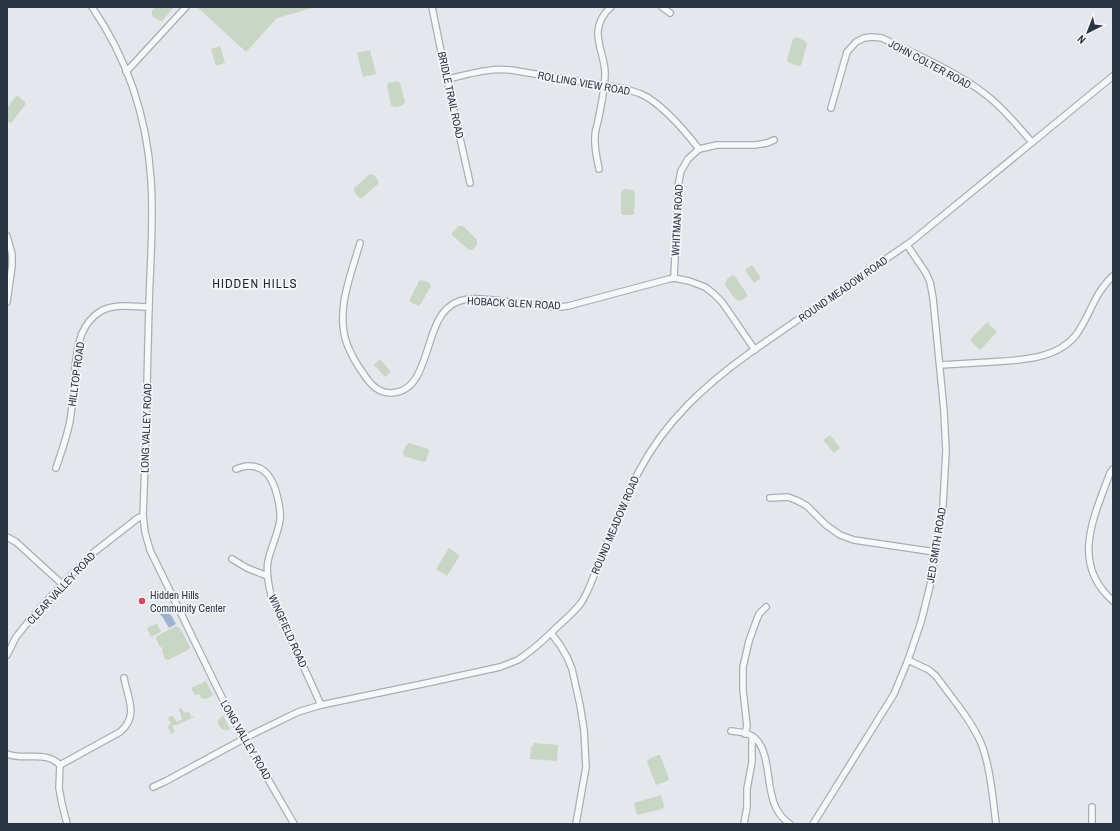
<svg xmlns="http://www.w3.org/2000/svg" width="1120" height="831" font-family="'Archivo Narrow',sans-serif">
	<rect width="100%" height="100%" fill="#e4e7ec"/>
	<g fill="#c9d6c5">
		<polygon points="155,7 174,7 162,21 159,20 152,16 152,11"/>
		<polygon points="197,7 316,7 277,18 246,52"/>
		<polygon points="796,37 805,41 807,44 801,65 798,66 788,62 787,59 793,39"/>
		<polygon points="220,46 225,63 216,66 211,49"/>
		<polygon points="370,50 376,74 363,77 357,53"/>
		<polygon points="397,81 400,83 405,102 402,106 394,107 391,105 387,86 388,83"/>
		<polygon points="18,96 25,102 25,105 12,122 10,123 7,121 7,108 15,97"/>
		<polygon points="370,174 374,175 379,182 378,184 362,198 359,198 354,191 354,188"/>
		<polygon points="624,189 633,190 635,193 634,214 633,215 623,215 621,213 621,192"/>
		<polygon points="458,226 463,226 477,240 477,245 472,250 469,250 452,235 452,233"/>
		<polygon points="752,265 761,278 754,283 745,270"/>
		<path d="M 734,275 L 747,294 L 747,297 L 740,301 L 735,299 L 725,285 C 726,279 729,276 734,275 Z"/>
		<polygon points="422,280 430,283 431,286 420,305 419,306 410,302 410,299 419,281"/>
		<polygon points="987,322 997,332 980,350 970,340"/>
		<polygon points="380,359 391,372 385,377 374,365"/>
		<polygon points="830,435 840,448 834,453 823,440"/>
		<polygon points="409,443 428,449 429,451 426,461 424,462 404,456 403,452 406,445"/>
		<polygon points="449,548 459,555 459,557 447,576 436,569"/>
		<polygon points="157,623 161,632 151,637 147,628"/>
		<polygon points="176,626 180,628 190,647 188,650 168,660 165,659 162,651 163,648 160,647 156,639 157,636"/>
		<polygon points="206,681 213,695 206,699 201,698 199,694 195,695 191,688"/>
		<polygon points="180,708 181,708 184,712 186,713 188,711 192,717 194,716 194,717 177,725 174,725 172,726 175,732 171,734 168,727 171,723 168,718 171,716 173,716 177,722 182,719 179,709"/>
		<path d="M 223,715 L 230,729 C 225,732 221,729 218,724 L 218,720 Z"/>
		<polygon points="534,743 558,745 557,761 530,759 531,747 534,745"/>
		<polygon points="658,755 660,755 669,779 667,781 656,785 647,762 649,759"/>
		<polygon points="661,795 664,806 662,809 637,815 634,803"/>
	</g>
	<polygon fill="#9fb4cc" points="168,610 176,624 169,628 162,616 161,616 160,614"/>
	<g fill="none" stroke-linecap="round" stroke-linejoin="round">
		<defs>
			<g id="minor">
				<path d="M 92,7 C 127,58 147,118 151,180 C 154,222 150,265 149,307 C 147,376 146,446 143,516 L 145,532 L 150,550 L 228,710 L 294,824"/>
				<polyline points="432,7 444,66 470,183"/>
				<polyline points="662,7 670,13"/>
				<polyline points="126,72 186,7"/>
				<path d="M 447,79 C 470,74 488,68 511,70 L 626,89 C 631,91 636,92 641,94 C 663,104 685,131 699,149"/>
				<path d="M 831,108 L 847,52 L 856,42 L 864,38 L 872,37 L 882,38 C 917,55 960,73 990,98 C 1006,111 1018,127 1032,142"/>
				<path d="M 599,169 C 597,158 594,148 595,136 C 595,131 597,126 598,121 C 601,106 605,89 605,73 C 605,59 597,45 598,31 C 599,21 604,13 611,7"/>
				<polyline points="7,236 12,254 12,266 7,302"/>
				<path d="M 360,243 C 351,275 335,311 347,344 C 351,354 357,365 363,373 C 370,384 378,393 391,393 C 434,392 421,316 457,302 C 470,296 488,300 502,301 C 521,303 540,306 560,307 L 568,306 L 669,279 L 674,278 L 689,281 L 705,287 L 714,294 L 722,302 L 755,350"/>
				<polyline points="674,278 678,186 681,171 688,159 699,149 717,145 755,145 767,143 774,140"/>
				<path d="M 940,365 C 957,364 974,363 991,362 C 1020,360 1056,360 1076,335 C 1090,316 1094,293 1113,276"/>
				<path d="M 56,468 C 61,453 67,437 70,421 C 73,403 74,385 75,367 C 78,344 80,324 101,311 C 115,303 134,307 149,307"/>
				<path d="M 236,469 C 239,468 244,466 247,466 C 266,465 273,480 277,495 C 279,503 281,512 280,520 C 278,534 271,547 268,561 C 266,573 268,583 271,595 L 321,705"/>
				<path d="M 1113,469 L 1110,473 C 1094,517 1070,563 1113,601"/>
				<polyline points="770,498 788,497 798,501 807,506 826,525 840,535 854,540 935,552"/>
				<polyline points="7,537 16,542 62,584"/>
				<polyline points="232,559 247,568 267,576"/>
				<polyline points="551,633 560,645 567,657 572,669 580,705 584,730 586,767 576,824"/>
				<polyline points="7,655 16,637 33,616 68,578 93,553 138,518 143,516"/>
				<path d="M 908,660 L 929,670 L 936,676 C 951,697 970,718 981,743 C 990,765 993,799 996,824"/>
				<path d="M 731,731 C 737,732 746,732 752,736 C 772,749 765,787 776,808 C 779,814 784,820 790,824"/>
				<polyline points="745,734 747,726 743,690 743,667 749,641 754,627 759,614 766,607"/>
				<path d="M 7,754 C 24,761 46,750 60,765 L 59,788 L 62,804 L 67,824"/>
				<path d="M 60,765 L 120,732 C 139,716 128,699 124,678"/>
				<path d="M 153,787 L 166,781 L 249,736 L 298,712 L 321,705 L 427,683 L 500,667 L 518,660 L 525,655 C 536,647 547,637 557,627 C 565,620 574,612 581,603 C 588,593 592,580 597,568 C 611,536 622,503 638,473 C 665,421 705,385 751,352 L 912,241 L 1113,76"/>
				<polyline points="744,824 747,807 747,789 752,762 752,736"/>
				<polyline points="813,824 894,694 908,660 921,622 930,586 943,505 946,451 944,411 933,298 930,282 926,273 907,245"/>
				<polyline points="1092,824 1092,807"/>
			</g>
		</defs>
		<use href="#minor" stroke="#a9aeb7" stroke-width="8"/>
		<use href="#minor" stroke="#f7f8fa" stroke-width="5.5"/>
	</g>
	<circle fill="#d1495b" stroke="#f4f6f9" stroke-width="1.5" cx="142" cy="601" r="4"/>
	<g text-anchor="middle" stroke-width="3.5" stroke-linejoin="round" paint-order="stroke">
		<g font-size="11" fill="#2b3445" stroke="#f4f6f9">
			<text transform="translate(930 64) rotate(28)" y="4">JOHN COLTER ROAD</text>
			<text transform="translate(584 83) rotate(10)" y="4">ROLLING VIEW ROAD</text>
			<text transform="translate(451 95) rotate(78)" y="4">BRIDLE TRAIL ROAD</text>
			<text transform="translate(677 220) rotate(-87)" y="4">WHITMAN ROAD</text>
			<text transform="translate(843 289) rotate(-35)" y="4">ROUND MEADOW ROAD</text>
			<text transform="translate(514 303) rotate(3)" y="4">HOBACK GLEN ROAD</text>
			<text transform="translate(76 374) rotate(-82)" y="4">HILLTOP ROAD</text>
			<text transform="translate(146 428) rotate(-88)" y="4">LONG VALLEY ROAD</text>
			<text transform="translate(615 525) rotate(-67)" y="4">ROUND MEADOW ROAD</text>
			<text transform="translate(936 545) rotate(-81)" y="4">JED SMITH ROAD</text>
			<text transform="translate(61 588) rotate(-47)" y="4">CLEAR VALLEY ROAD</text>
			<text transform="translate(288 631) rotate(66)" y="4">WINGFIELD ROAD</text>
			<text transform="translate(246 740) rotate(60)" y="4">LONG VALLEY ROAD</text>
		</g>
		<g font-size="11" fill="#2b3445" stroke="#f4f6f9" text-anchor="start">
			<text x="150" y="599">Hidden Hills<tspan x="150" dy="13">Community Center</tspan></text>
		</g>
		<g font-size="13" letter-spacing="1" fill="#1d2536" stroke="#f4f6f9">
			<text x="255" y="288">HIDDEN HILLS</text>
		</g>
	</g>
	<rect width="1120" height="831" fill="none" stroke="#2b3445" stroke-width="16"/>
	<g transform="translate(1088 32) rotate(222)" stroke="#f4f6f9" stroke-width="3" paint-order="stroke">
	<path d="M0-3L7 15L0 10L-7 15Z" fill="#2b3445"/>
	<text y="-6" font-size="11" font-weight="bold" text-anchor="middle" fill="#2b3445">N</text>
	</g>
</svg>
